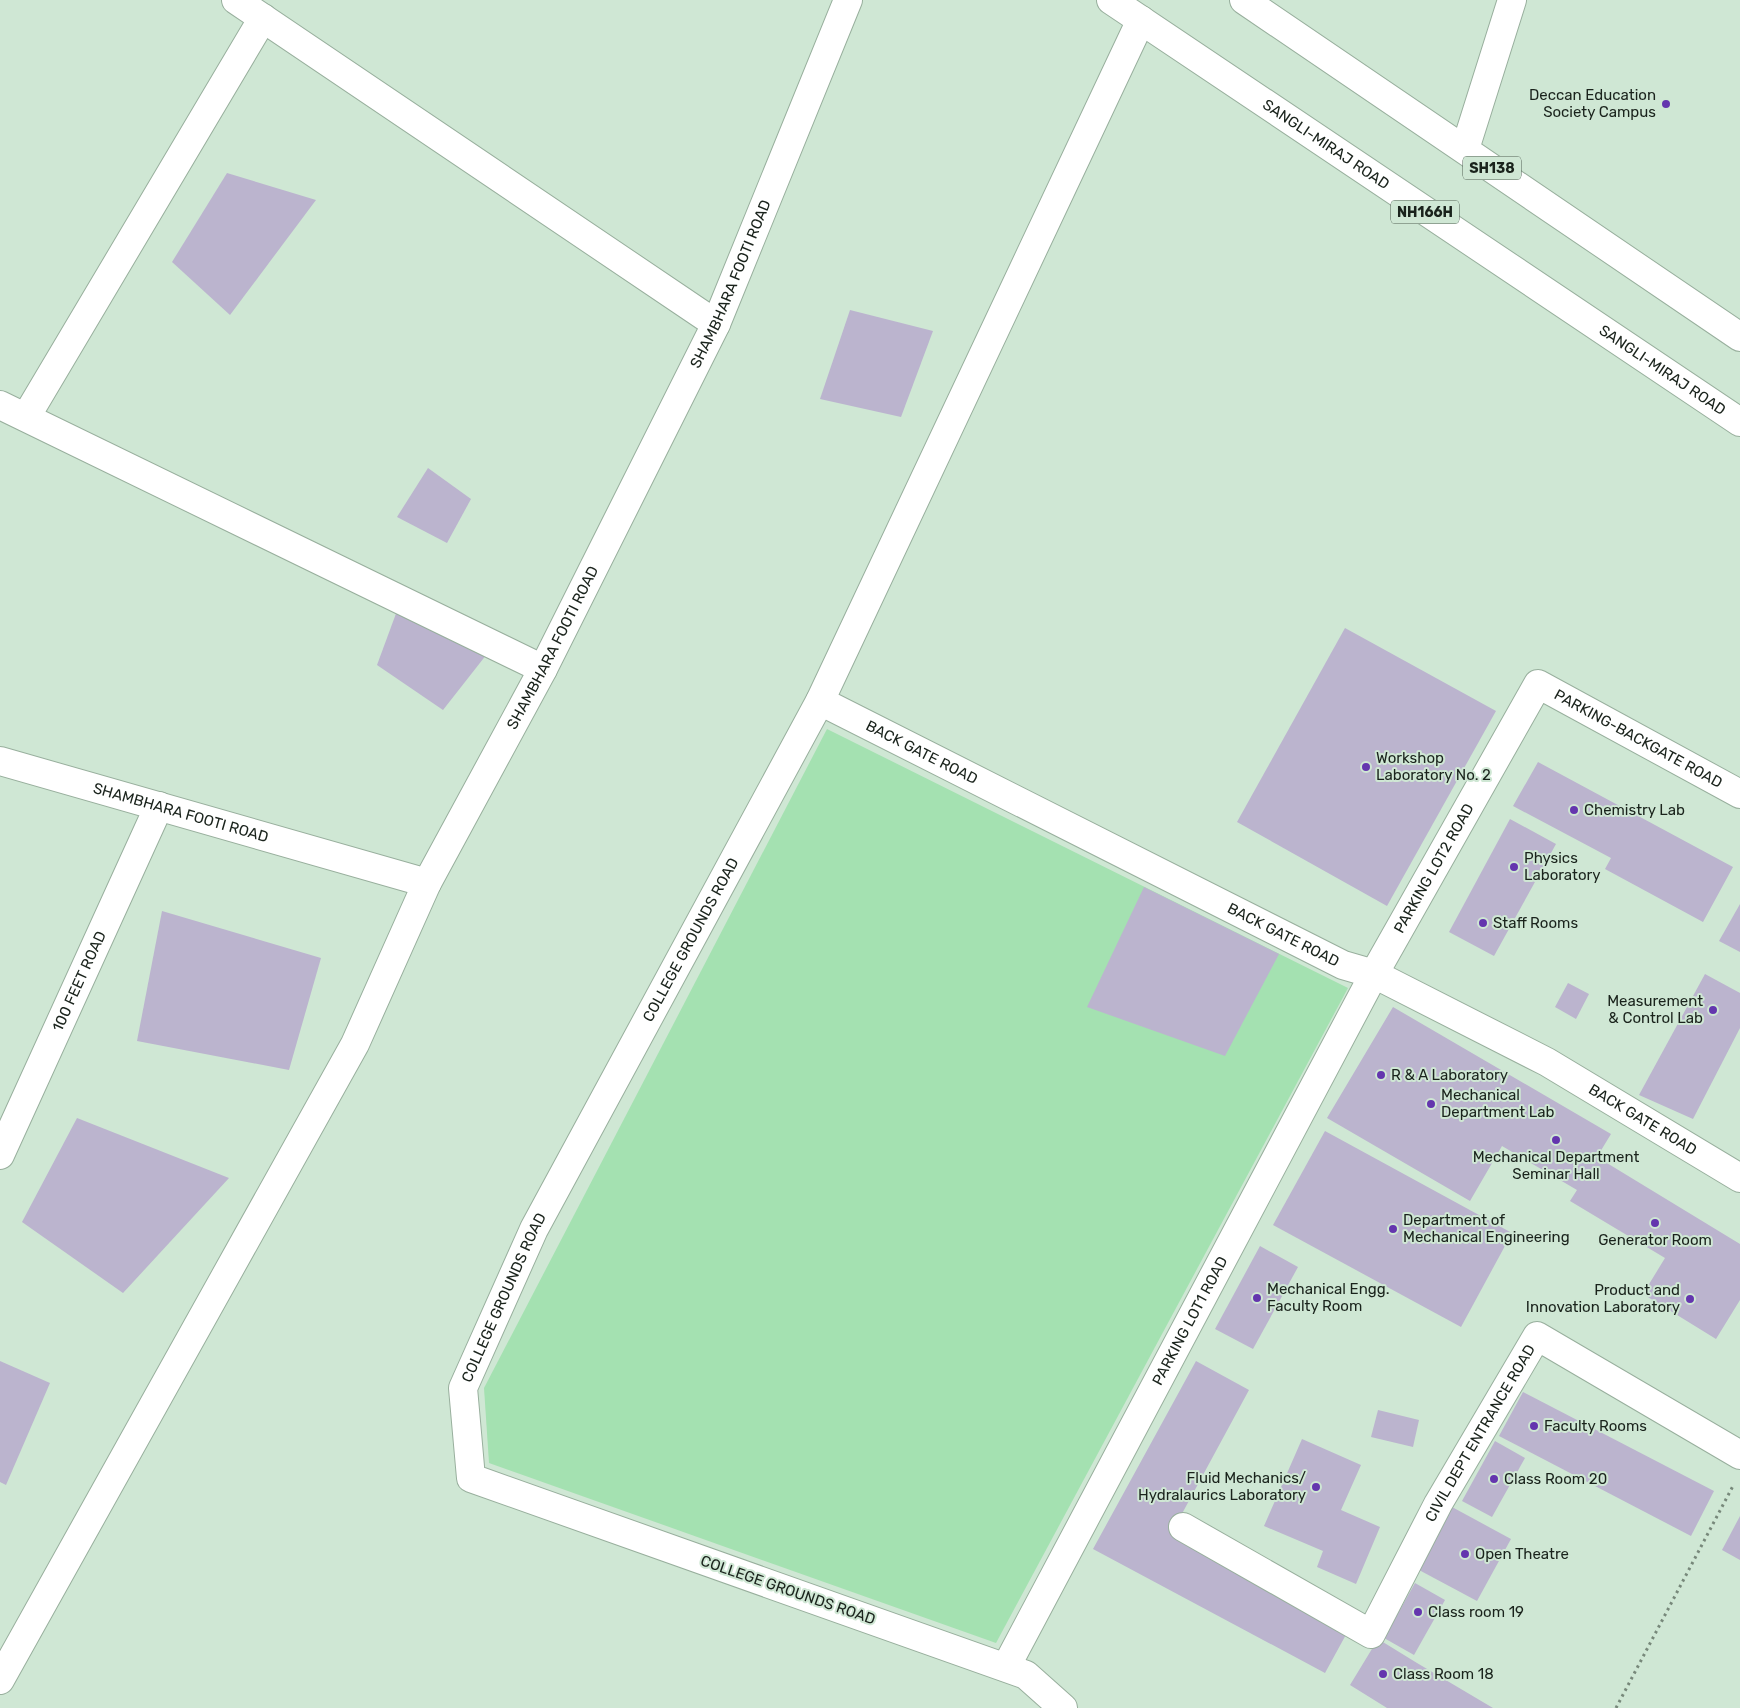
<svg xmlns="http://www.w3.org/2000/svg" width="1740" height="1708" font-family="Rubik,sans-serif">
	<rect width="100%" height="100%" fill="#cfe7d4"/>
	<polygon fill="#a4e1b1" points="827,729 1348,988 996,1643 489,1463 484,1388"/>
	<g fill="#bbb4ce">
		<polygon points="227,173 316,200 230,315 172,262"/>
		<polygon points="850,310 933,331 901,417 820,399"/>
		<polygon points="428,468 471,499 447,543 397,517"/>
		<polygon points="401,600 494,645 443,710 377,665"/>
		<polygon points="1345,628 1496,711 1387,906 1237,822"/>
		<polygon points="1538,762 1733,867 1703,922 1605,869 1611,858 1513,806"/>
		<polygon points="1510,819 1556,844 1494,956 1449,932"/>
		<polygon points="1144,887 1279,954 1225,1056 1087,1007"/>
		<polygon points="1740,904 1740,952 1719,941"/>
		<polygon points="162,911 321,958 289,1070 137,1041"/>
		<polygon points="1705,974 1740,993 1740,1028 1693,1119 1639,1095"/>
		<polygon points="1568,983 1589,994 1576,1019 1555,1007"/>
		<polygon points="1393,1007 1611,1134 1597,1157 1740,1244 1740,1300 1716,1339 1643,1294 1665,1258 1570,1201 1577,1190 1502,1146 1470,1201 1327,1118"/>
		<polygon points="77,1118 229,1178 123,1293 22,1222"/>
		<polygon points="1325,1131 1512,1233 1461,1327 1273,1225"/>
		<polygon points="1260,1246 1298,1267 1253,1349 1215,1329"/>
		<polygon points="0,1361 50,1383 6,1485 0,1482"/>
		<polygon points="1196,1361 1249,1390 1171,1534 1348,1631 1325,1673 1093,1549"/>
		<polygon points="1523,1392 1714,1491 1691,1536 1499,1436"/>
		<polygon points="1378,1410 1419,1420 1413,1447 1371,1437"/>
		<polygon points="1302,1439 1361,1465 1341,1510 1380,1527 1356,1584 1317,1567 1323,1551 1264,1526"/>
		<polygon points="1495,1441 1525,1458 1492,1517 1462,1501"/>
		<polygon points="1452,1507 1511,1539 1477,1601 1419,1570"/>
		<polygon points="1740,1516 1740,1560 1722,1550"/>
		<polygon points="1415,1583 1445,1600 1414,1655 1384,1638"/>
		<polygon points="1378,1639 1417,1663 1493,1708 1387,1708 1350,1685"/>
	</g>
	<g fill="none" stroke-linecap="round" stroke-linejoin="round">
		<defs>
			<g id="minor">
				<polyline points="236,0 716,324"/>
				<polyline points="1465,149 1512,0"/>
				<polyline points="0,405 543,669"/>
				<polyline points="26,417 263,18"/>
				<path id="s1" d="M 820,701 L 1343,965 L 1374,974 L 1547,1062 L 1740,1178"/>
				<path id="s2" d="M 0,761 L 427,883 L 543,669 L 716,324 L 848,0"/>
				<path id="s3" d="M 0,1155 L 159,806"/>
				<path id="s4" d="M 1183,1527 L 1371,1634 L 1438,1504 L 1537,1336 L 1740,1455"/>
				<path id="s5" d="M 1006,1667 L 1374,974 L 1538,684 L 1740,794"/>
				<polyline points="0,1680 355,1044 427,883"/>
				<path id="s6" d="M 1063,1708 L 1026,1675 L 471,1478 L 463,1388 L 534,1229 L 820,701 L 1141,20"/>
			</g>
			<g id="trunk">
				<path id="s7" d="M 1111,0 L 1740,422"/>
				<polyline points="1244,0 1740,337"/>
			</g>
		</defs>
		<use href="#minor" stroke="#98af9d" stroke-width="30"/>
		<use href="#trunk" stroke="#98af9d" stroke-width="30"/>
		<polyline stroke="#77887a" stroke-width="3" stroke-dasharray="2.5 4" stroke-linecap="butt" points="1616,1708 1734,1484"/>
		<use href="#minor" stroke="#fff" stroke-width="28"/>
		<use href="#trunk" stroke="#fff" stroke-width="28"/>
	</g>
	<g fill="#6436ae" stroke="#cfe7d4" stroke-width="2">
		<circle cx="1666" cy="104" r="5"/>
		<circle cx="1366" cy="767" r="5"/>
		<circle cx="1574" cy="810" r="5"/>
		<circle cx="1514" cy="867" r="5"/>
		<circle cx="1483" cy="923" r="5"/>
		<circle cx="1713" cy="1010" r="5"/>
		<circle cx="1381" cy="1075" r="5"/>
		<circle cx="1431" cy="1104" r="5"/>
		<circle cx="1556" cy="1140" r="5"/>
		<circle cx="1655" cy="1223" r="5"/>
		<circle cx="1393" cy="1229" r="5"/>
		<circle cx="1257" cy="1298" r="5"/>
		<circle cx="1690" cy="1299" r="5"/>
		<circle cx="1534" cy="1426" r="5"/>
		<circle cx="1494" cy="1479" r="5"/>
		<circle cx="1316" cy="1487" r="5"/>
		<circle cx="1465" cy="1554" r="5"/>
		<circle cx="1418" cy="1612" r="5"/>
		<circle cx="1383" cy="1674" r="5"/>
	</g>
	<g text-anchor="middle" stroke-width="4" stroke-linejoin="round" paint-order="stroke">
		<g fill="#cfe7d4" stroke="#505e53" stroke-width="1">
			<rect x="1463" y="156.5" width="58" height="23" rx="4"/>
			<rect x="1391" y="200.5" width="68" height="23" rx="4"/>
		</g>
		<g font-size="14" font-weight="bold" fill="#1a231c">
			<text x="1492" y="173">SH138</text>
			<text x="1425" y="217">NH166H</text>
		</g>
		<g font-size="15" fill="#1a231c" stroke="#cfe7d4" text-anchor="start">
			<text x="1656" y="100" text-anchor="end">Deccan Education<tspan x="1656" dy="17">Society Campus</tspan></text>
			<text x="1376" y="763">Workshop<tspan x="1376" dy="17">Laboratory No. 2</tspan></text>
			<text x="1584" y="815">Chemistry Lab</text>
			<text x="1524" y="863">Physics<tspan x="1524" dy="17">Laboratory</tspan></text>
			<text x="1493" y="928">Staff Rooms</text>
			<text x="1703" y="1006" text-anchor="end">Measurement<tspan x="1703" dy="17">&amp; Control Lab</tspan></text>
			<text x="1391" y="1080">R &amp; A Laboratory</text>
			<text x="1441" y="1100">Mechanical<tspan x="1441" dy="17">Department Lab</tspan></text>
			<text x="1556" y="1162" text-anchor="middle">Mechanical Department<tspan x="1556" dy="17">Seminar Hall</tspan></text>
			<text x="1403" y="1225">Department of<tspan x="1403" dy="17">Mechanical Engineering</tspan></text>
			<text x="1655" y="1245" text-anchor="middle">Generator Room</text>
			<text x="1267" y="1294">Mechanical Engg.<tspan x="1267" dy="17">Faculty Room</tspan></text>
			<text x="1680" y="1295" text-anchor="end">Product and<tspan x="1680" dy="17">Innovation Laboratory</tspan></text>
			<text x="1544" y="1431">Faculty Rooms</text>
			<text x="1306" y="1483" text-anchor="end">Fluid Mechanics/<tspan x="1306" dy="17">Hydralaurics Laboratory</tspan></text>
			<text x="1504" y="1484">Class Room 20</text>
			<text x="1475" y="1559">Open Theatre</text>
			<text x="1428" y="1617">Class room 19</text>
			<text x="1393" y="1679">Class Room 18</text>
		</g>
		<g font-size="15" fill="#1a231c" stroke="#cfe7d4">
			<text dy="5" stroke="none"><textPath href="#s7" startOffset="259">SANGLI-MIRAJ ROAD</textPath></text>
			<text dy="5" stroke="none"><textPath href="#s2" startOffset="1116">SHAMBHARA FOOTI ROAD</textPath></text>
			<text dy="5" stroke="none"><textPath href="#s7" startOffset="664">SANGLI-MIRAJ ROAD</textPath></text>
			<text dy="5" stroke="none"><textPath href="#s2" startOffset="711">SHAMBHARA FOOTI ROAD</textPath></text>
			<text dy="5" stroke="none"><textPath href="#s5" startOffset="1232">PARKING-BACKGATE ROAD</textPath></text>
			<text dy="5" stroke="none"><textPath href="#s1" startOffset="114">BACK GATE ROAD</textPath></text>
			<text dy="5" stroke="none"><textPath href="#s2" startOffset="188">SHAMBHARA FOOTI ROAD</textPath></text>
			<text dy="5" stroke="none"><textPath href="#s5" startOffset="906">PARKING LOT2 ROAD</textPath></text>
			<text dy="5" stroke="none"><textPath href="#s1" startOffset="519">BACK GATE ROAD</textPath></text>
			<text dy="5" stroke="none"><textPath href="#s6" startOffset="1232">COLLEGE GROUNDS ROAD</textPath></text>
			<text dy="5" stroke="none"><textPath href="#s3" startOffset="191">100 FEET ROAD</textPath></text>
			<text dy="5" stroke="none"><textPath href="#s1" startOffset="924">BACK GATE ROAD</textPath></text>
			<text dy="5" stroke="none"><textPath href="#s6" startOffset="828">COLLEGE GROUNDS ROAD</textPath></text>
			<text dy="5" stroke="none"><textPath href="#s5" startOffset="392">PARKING LOT1 ROAD</textPath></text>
			<text dy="5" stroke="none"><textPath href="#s4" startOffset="445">CIVIL DEPT ENTRANCE ROAD</textPath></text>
			<text transform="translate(788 1590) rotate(19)" y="5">COLLEGE GROUNDS ROAD</text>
		</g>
	</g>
</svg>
